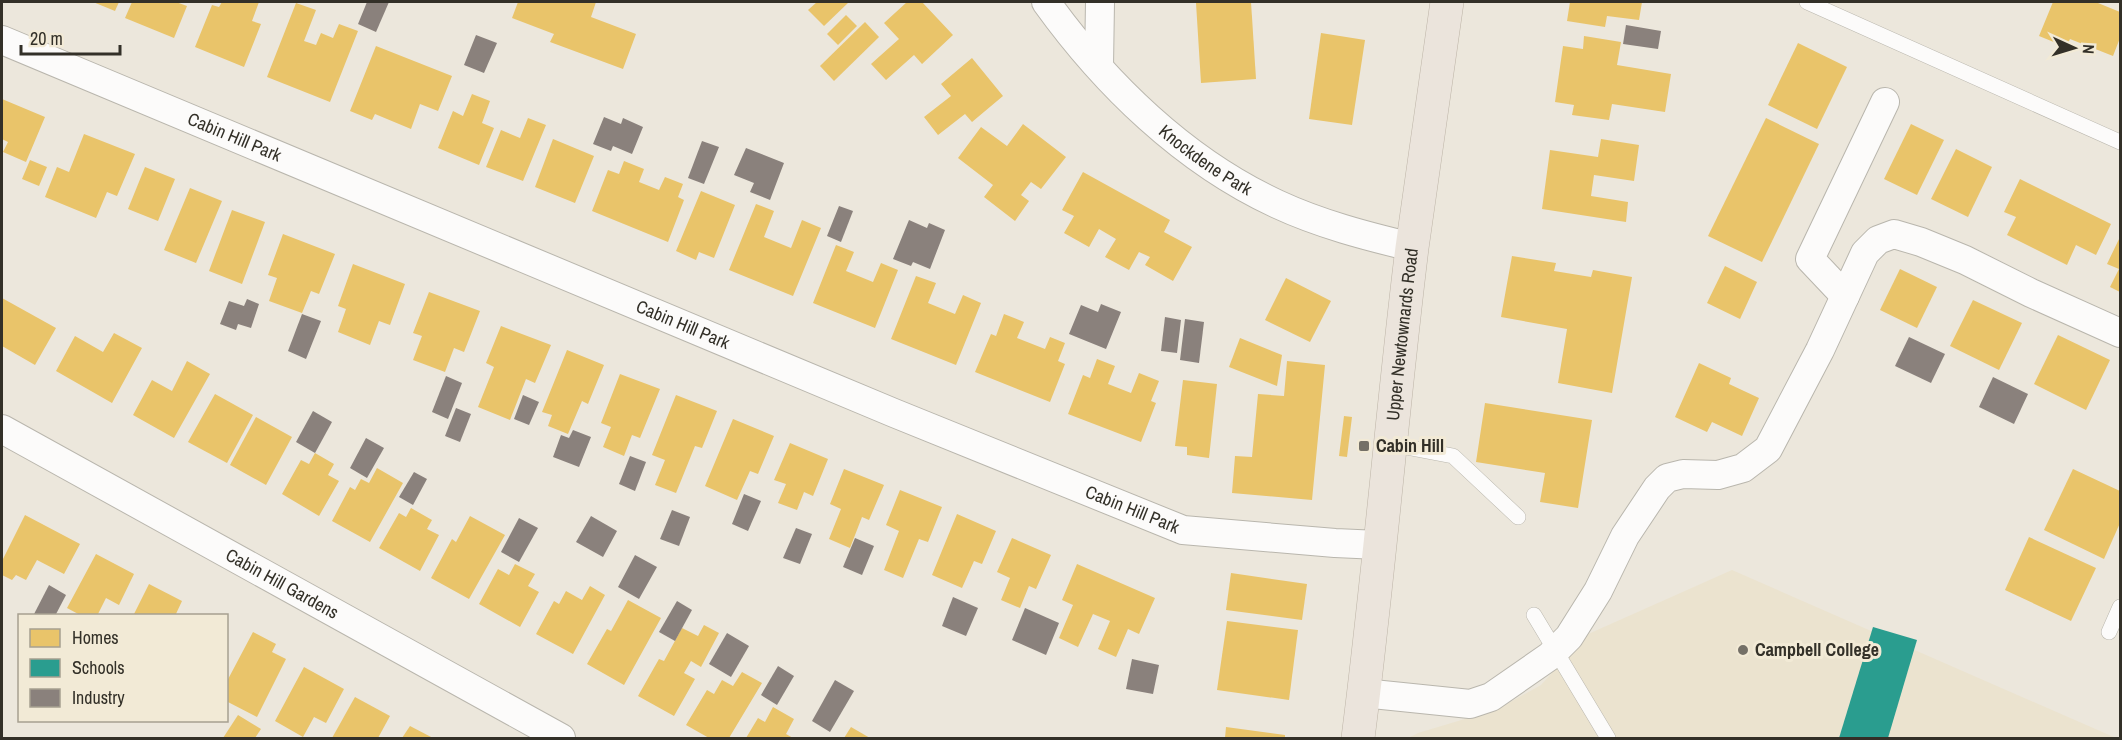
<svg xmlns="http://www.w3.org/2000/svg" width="2122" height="740" font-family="'Archivo Narrow',sans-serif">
	<rect width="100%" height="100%" fill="#ece7dc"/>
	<polygon fill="#ebe3cf" points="1732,570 2116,738 1408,738 1418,733 1498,709 1541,685 1562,662 1577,639"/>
	<g fill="#e9c46a">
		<polygon points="93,2 119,2 115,11"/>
		<polygon points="132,2 176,2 187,6 174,38 125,18"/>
		<polygon points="222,2 259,2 252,21 261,24 244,67 195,47 212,5 219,7"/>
		<polygon points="518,2 596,2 591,17 636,34 623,69 550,42 554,34 512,18"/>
		<polygon points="817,2 849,2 824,26 808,10"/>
		<polygon points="907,2 922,2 953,35 922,64 914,55 886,80 871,64 899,39 884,23"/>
		<polygon points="1213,2 1251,2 1256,79 1201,83 1196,3"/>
		<polygon points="1570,2 1642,2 1639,20 1607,16 1605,27 1567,21"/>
		<polygon points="2053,2 2099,2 2098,3 2120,12 2120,38 2113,56 2070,39 2066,47 2039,36"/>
		<polygon points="296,3 316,10 304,41 316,45 321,33 333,38 339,24 358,31 330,102 267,77"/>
		<polygon points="846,15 857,26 838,45 827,34"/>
		<polygon points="865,22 879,37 834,81 820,66"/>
		<polygon points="1321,33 1365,40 1352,125 1309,119"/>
		<polygon points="1584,36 1621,42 1617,65 1671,74 1665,112 1612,104 1609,120 1572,115 1574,105 1555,102 1563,46 1583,49"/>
		<polygon points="1798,43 1847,67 1817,129 1768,105"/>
		<polygon points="376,46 452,76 438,111 420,104 411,129 375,114 372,120 350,111"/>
		<polygon points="972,58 1003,96 972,122 965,114 938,135 924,117 951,96 941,84"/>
		<polygon points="472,94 490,101 482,123 494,128 479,165 438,148 453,111 463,116"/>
		<polygon points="2,99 45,117 26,162 3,152 8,142 2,139"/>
		<polygon points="528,118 546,125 523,181 486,167 501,130 520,138"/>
		<polygon points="1766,118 1819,144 1762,262 1708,236"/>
		<polygon points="1023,124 1066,157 1041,189 1031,182 1021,195 1029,201 1015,221 984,197 993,185 958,158 981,127 1007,146"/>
		<polygon points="1911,124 1944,140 1917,195 1884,179"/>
		<polygon points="84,134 135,154 117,196 107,192 96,218 45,197 57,167 69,172"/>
		<polygon points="553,139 594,156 575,203 535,187"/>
		<polygon points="1601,139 1639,145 1634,181 1594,175 1591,196 1628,202 1626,222 1542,209 1550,150 1598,157"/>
		<polygon points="1956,149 1992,167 1968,217 1931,199"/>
		<polygon points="30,160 47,167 39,186 22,179"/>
		<polygon points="624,161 644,169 639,182 659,190 665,177 683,184 678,197 684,200 668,242 592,211 608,170 619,174"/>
		<polygon points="145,167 175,179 158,221 128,209"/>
		<polygon points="1083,172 1170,220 1164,232 1192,247 1173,281 1145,265 1150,257 1139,252 1129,270 1105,257 1116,239 1099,229 1089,247 1064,233 1074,216 1062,210"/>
		<polygon points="2020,179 2111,224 2096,255 2076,245 2067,265 2007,235 2016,217 2004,212"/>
		<polygon points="190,188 222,201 196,263 164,250"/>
		<polygon points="701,191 735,205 714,258 699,252 696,260 676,251"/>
		<polygon points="756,204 774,211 764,237 791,248 802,220 821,228 793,296 729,270"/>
		<polygon points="232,210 265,222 242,284 209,271"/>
		<polygon points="283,234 335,254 319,294 311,291 302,313 269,301 277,278 268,275"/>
		<polygon points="2120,237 2120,292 2110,287 2119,269 2107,264"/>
		<polygon points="836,245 854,252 846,271 873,282 881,263 898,270 875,328 813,303"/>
		<polygon points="1512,256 1556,263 1554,271 1591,277 1593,270 1632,277 1612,393 1558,383 1567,329 1501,317"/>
		<polygon points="353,264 405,284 390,325 379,321 370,345 338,332 346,309 338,306"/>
		<polygon points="1725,266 1757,282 1740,319 1707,303"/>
		<polygon points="1900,269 1937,287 1917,328 1880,310"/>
		<polygon points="916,276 936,283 928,303 955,314 963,295 981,303 956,365 891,339"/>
		<polygon points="1286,278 1331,301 1310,342 1265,320"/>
		<polygon points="429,292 480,311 464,352 454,348 445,372 413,360 422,336 413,333"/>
		<polygon points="2,298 56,328 35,365 2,346"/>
		<polygon points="1973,300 2022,323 1999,370 1950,346"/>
		<polygon points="1004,314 1024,322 1017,338 1045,349 1050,337 1065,343 1058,361 1065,364 1050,402 975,372 991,334 996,336"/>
		<polygon points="501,326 551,345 535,383 526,379 510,420 478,407 494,367 486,363"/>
		<polygon points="114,333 142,348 112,403 56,371 75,336 103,352"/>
		<polygon points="2058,335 2110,360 2086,410 2034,384"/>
		<polygon points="1240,338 1282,355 1277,386 1229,367"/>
		<polygon points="567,350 604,365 588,404 582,401 568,434 548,426 552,415 542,412"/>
		<polygon points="1097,359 1115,366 1108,384 1131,393 1139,373 1159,381 1151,401 1156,403 1141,442 1068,414 1083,375 1090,378"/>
		<polygon points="187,361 210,374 174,438 133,415 152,380 172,391"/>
		<polygon points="1287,361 1325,365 1312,500 1232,493 1235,456 1252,457 1258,394 1284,396"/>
		<polygon points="1699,363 1731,378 1729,384 1759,398 1742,436 1712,422 1707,432 1675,417"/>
		<polygon points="620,374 660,389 640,438 632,435 624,456 603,447 611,427 601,423"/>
		<polygon points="1183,380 1217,384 1209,458 1187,455 1187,447 1175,446"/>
		<polygon points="215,394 253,415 227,463 188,442"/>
		<polygon points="676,395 717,411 702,448 695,446 676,493 655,485 665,460 652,455"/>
		<polygon points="1485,403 1592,420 1578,508 1540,502 1545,473 1476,462"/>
		<polygon points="1344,416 1352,417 1347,457 1339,456"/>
		<polygon points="256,417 292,437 266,485 230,465"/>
		<polygon points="733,419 774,436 758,474 750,471 737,500 705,486"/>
		<polygon points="790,443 828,459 813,496 804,492 797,510 778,503 786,484 774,480"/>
		<polygon points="315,453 334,464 328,475 339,481 319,516 282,494 301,460 309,464"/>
		<polygon points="377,468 403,483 370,542 332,521 350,487 355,490 361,479 369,483"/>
		<polygon points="844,469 884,485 869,520 862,517 850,548 829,539 841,509 830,504"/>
		<polygon points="2073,469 2120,491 2120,523 2104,559 2044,530"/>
		<polygon points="900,490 942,507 928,542 919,539 903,578 884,570 899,531 886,525"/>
		<polygon points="411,508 432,520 427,529 439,535 420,571 379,548 399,513 406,517"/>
		<polygon points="957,514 996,531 982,564 974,561 962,588 932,575"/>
		<polygon points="25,515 80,544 64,574 37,560 26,580 16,575 12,580 2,575 2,561"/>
		<polygon points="470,516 505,535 469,599 431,578 452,539 456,542"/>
		<polygon points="2029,537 2096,568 2071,621 2005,590"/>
		<polygon points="1012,538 1051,555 1036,589 1029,586 1020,608 1001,600 1010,578 997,572"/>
		<polygon points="96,554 134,574 119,605 106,598 97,616 82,616 67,608"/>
		<polygon points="515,564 535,574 528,586 539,592 520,627 479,604 498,569 509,575"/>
		<polygon points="1077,564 1155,598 1139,634 1128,629 1116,657 1098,649 1110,621 1093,614 1078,647 1059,638 1073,605 1062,600"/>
		<polygon points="1231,573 1307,584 1302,620 1226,610"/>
		<polygon points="149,584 182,601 175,616 133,616"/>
		<polygon points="590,586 605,595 573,654 536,634 554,601 559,604 566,591 582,600"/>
		<polygon points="628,600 661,618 624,685 587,664 607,629 611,631"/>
		<polygon points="1227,621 1298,630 1289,700 1217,690"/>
		<polygon points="704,625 719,633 701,667 691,661 684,673 695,679 674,716 638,696 659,659 664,661 682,628 698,636"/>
		<polygon points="253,632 276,644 272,652 286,659 257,717 226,701 226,683"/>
		<polygon points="304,667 344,689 326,723 314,717 303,737 275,721"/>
		<polygon points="742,672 762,683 729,738 709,738 686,725 707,690 714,694 722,680 733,686"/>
		<polygon points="355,697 390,716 378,738 332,738"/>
		<polygon points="773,707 794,719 786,734 793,738 746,738 758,718 765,722"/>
		<polygon points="238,715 261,729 255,738 223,738"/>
		<polygon points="410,726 433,738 402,738"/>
		<polygon points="851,727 870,738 844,738"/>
		<polygon points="1226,727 1285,735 1285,738 1225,738"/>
	</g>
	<polygon fill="#2a9d8f" points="1873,627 1917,640 1888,738 1839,738"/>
	<g fill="#8a817c">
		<polygon points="367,2 389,2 376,32 358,24"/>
		<polygon points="1626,25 1661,31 1658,49 1623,44"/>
		<polygon points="476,35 497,43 484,73 464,65"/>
		<polygon points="604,117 621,124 623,118 643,127 632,154 613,146 611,151 593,144"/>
		<polygon points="702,141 719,147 704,184 688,178"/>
		<polygon points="746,148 784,163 770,200 750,192 754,183 734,175"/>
		<polygon points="839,206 853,211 841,242 827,236"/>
		<polygon points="909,220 927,228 929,223 945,230 930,269 913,262 911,266 893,259"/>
		<polygon points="247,299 259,304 251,328 238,324 236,330 220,324 229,301 244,306"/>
		<polygon points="1101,304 1121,312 1106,349 1069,334 1081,305 1098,312"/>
		<polygon points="302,314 321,321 306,359 288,351"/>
		<polygon points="1165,317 1181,320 1177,353 1161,351"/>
		<polygon points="1185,319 1204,322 1199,363 1180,360"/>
		<polygon points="1909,337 1945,354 1931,383 1895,366"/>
		<polygon points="446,376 462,383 448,419 432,412"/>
		<polygon points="1993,377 2028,394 2014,424 1979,407"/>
		<polygon points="523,395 539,402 529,425 514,419"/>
		<polygon points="456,408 471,414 460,442 445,436"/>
		<polygon points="313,411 332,422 315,453 296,442"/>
		<polygon points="573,430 591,437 579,467 553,457 561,435 569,438"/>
		<polygon points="366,438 384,448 367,478 350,468"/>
		<polygon points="630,456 646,462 635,491 619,484"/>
		<polygon points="414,472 427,479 413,505 399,497"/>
		<polygon points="744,494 761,501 748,531 732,524"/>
		<polygon points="672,510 690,517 679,546 660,539"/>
		<polygon points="591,516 617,531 603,557 576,542"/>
		<polygon points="519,518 538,528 519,562 501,552"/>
		<polygon points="796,528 812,534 800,564 783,558"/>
		<polygon points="855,538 874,546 862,575 843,567"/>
		<polygon points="635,555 657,567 639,599 618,587"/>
		<polygon points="49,585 66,595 55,616 33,616"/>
		<polygon points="953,597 978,608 966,636 942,626"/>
		<polygon points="677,601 692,610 675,641 659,632"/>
		<polygon points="1025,608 1059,623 1046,655 1012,640"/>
		<polygon points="727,633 749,646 731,677 709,664"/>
		<polygon points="1132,659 1159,665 1153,694 1126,689"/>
		<polygon points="778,666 794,676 777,705 761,695"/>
		<polygon points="835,680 854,691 830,732 812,721"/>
	</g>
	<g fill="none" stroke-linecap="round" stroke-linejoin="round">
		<defs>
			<g id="lane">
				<polyline points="1807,2 2120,142"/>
				<polyline points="1390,444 1453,456 1518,517"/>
				<polyline points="1534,615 1608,738"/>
				<polyline points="2109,632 2120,607"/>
			</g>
			<g id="street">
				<path id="s1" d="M 1046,2 C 1105,84 1184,161 1277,204 C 1320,224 1366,236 1412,247"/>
				<path id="s2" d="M 2,40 L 894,413 L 1183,530 L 1335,543 L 1379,545"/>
				<polyline points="1099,66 1100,2"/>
				<polyline points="1845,296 1810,259 1885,102"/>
				<path id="s3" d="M 2,429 L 561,738"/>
				<polyline points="1363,693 1470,704 1491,697 1550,656 1569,637 1598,591 1625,536 1657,488 1667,478 1683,474 1718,475 1743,468 1768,449 1820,350 1865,253 1878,240 1894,234 1921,242 1965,260 2031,293 2120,333"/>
			</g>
			<g id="highway">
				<path id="s4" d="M 1358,738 C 1379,575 1392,411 1412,248 C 1423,166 1435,84 1447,2"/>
			</g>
		</defs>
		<use href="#lane" stroke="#b9b6ad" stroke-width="16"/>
		<use href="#street" stroke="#b9b6ad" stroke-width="30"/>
		<use href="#highway" stroke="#bdb4a7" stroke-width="34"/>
		<use href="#lane" stroke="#fcfbfa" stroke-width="15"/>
		<use href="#street" stroke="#fcfbfa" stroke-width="28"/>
		<use href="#highway" stroke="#ebe4dc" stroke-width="33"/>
	</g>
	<g fill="#747067" stroke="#f2ead6" stroke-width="2">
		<rect x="1358" y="440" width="12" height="12" rx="3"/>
		<circle cx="1743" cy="650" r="6"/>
	</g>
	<g text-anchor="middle" stroke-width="6" stroke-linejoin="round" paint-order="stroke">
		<g font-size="18" fill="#333028" stroke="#f2ead6">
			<text dy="6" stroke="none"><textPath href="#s2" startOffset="252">Cabin Hill Park</textPath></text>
			<text dy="6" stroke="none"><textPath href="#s1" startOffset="226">Knockdene Park</textPath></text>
			<text dy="6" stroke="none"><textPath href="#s2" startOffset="738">Cabin Hill Park</textPath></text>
			<text dy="6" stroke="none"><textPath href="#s4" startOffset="406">Upper Newtownards Road</textPath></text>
			<text dy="6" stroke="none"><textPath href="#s2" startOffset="1224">Cabin Hill Park</textPath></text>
			<text dy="6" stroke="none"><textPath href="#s3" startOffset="320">Cabin Hill Gardens</textPath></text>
		</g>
		<g font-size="18" font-weight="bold" fill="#333028" stroke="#f2ead6" text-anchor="start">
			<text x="1376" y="452">Cabin Hill</text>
			<text x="1755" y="656">Campbell College</text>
		</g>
	</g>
	<rect width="2122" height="740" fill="none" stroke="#333028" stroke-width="6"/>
	<rect x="18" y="614" width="210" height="108" fill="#f2ead6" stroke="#a6a090" stroke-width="1.5"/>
	<rect x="30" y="629" width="30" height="18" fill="#e9c46a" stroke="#a6a090" stroke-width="1.5"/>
	<text x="72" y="644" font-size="18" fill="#333028">Homes</text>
	<rect x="30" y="659" width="30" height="18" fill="#2a9d8f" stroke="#a6a090" stroke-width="1.5"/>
	<text x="72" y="674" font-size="18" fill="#333028">Schools</text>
	<rect x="30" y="689" width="30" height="18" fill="#8a817c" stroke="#a6a090" stroke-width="1.5"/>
	<text x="72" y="704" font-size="18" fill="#333028">Industry</text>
	<g transform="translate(2074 48) rotate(94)" stroke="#f2ead6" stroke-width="4.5" paint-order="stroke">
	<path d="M0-4.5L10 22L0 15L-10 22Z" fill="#333028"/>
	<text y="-9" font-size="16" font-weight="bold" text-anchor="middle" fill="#333028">N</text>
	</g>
	<path d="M21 45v9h99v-9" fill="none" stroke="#333028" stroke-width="3"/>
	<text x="30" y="45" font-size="18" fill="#333028" stroke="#f2ead6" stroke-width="4.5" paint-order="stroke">20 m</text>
</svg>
